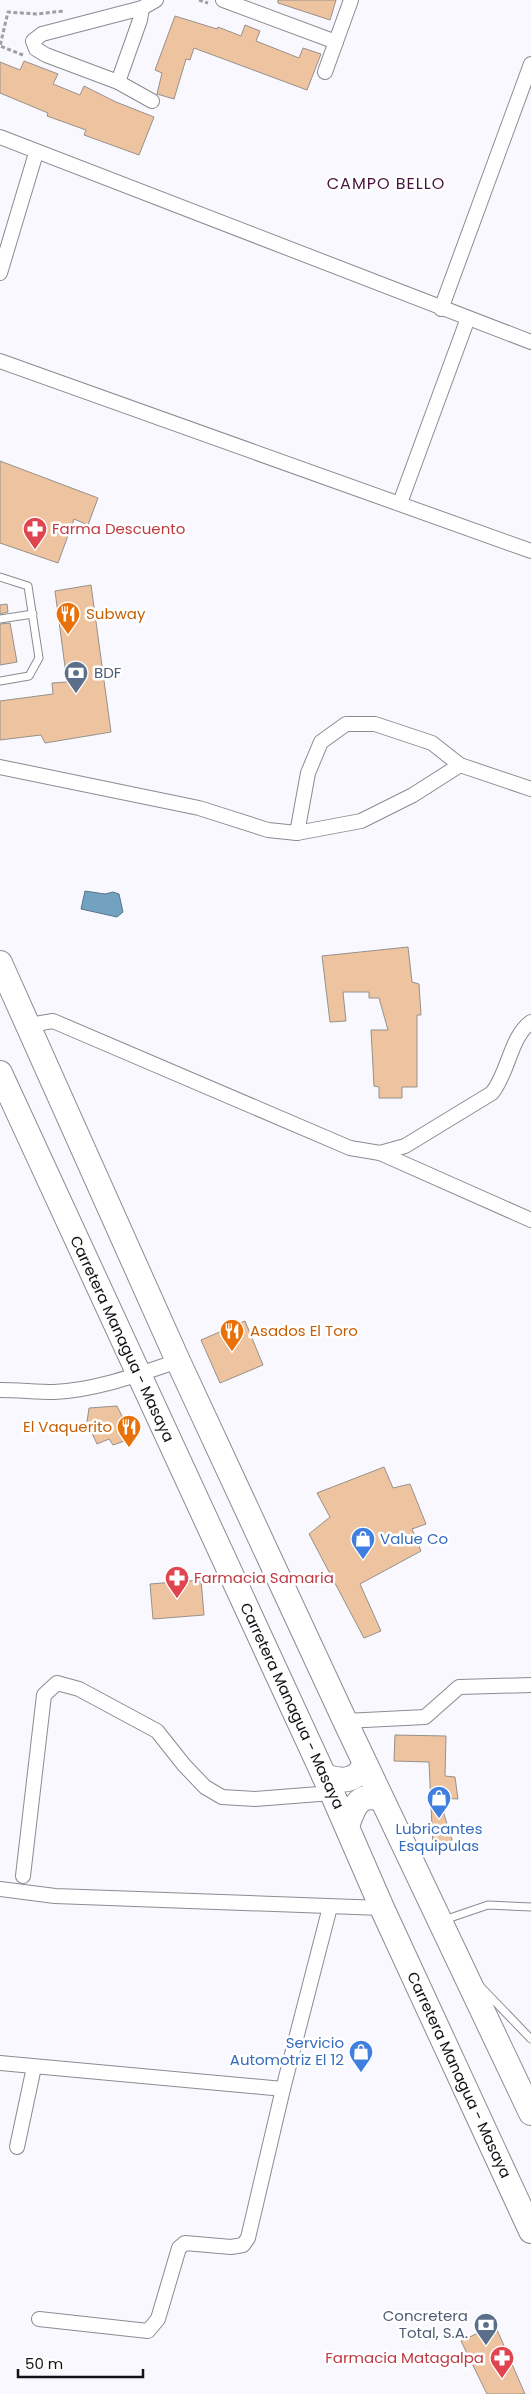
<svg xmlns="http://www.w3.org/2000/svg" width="531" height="2394" font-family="Poppins,sans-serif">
	<rect width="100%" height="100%" fill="#f8f8fe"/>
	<polygon fill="#73a1c0" stroke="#56768d" points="85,891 105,894 113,892 119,894 123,912 117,917 81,909"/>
	<g fill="#eec4a0" stroke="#97908a">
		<polygon points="278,0 336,0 330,20 278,3"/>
		<polygon points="175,16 217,29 218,27 241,36 245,25 260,31 256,41 299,58 303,48 321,54 307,90 194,48 190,60 186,59 174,99 157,94 162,73 155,70"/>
		<polygon points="24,61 58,74 53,84 80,95 84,86 116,102 154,117 139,155 84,135 86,130 47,116 48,113 0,93 0,62 20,70"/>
		<polygon points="0,461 98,498 88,525 74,519 58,563 0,543"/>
		<polygon points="91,585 111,732 45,743 41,735 0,740 0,701 53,694 52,683 67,682 55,591"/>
		<polygon points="7,604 8,612 0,614 0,605"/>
		<polygon points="10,623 17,662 0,665 0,624"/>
		<polygon points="408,947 412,982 419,984 421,1015 417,1015 417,1087 402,1087 402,1098 379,1098 379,1087 374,1086 371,1030 388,1030 379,998 369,998 369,992 343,992 346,1021 330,1022 322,956"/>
		<polygon points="245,1321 263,1365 220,1383 201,1340"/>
		<polygon points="117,1406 133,1438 113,1445 109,1439 97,1444 87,1422 89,1408"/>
		<polygon points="384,1467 393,1488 410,1484 426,1524 412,1529 421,1551 360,1584 381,1631 364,1638 309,1534 330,1517 317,1493"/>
		<polygon points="201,1580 204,1615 153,1619 150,1584"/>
		<polygon points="395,1735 446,1736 445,1776 455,1777 458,1799 439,1798 452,1840 433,1848 429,1762 394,1761"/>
		<polygon points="495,2325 525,2394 487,2394 461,2341"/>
	</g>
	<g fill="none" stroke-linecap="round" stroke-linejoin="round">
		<defs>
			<g id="service">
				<polyline points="0,577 28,586 39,658 29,676 0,681"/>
				<polyline points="0,619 33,614"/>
				<polyline points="444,1920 488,1905 531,1907"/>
				<polyline points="481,1987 531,2039"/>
			</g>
			<g id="minor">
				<polyline points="223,0 336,42"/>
				<polyline points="325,72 351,0"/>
				<polyline points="118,82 140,20 142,8"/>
				<polyline points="152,101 118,82 46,55 36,49 33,41 42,34 142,8 156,0"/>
				<polyline points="0,137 531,342"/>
				<polyline points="0,273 36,153"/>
				<polyline points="441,309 531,64"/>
				<polyline points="0,361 531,551"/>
				<polyline points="400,503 468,318"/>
				<polyline points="0,767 199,808 268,830 297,833 361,821 413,795 460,765"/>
				<polyline points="297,833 308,773 321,742 346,724 375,724 432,743 460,765 531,789"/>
				<path d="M 29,1025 L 53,1021 L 350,1148 L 380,1153 L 405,1146 L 492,1093 C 509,1072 510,1037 531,1022"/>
				<polyline points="380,1153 531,1220"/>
				<path d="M 0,1390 C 18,1390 36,1392 54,1392 C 97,1390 139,1374 178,1361"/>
				<polyline points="345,1721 425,1717 459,1687 531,1685"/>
				<polyline points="23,1876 44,1695 57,1683 79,1689 157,1731 184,1765 205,1787 222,1797 255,1799 332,1793"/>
				<polyline points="0,1889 55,1896 382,1908"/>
				<polyline points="0,2063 283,2089"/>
				<polyline points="17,2147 34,2067"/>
				<polyline points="39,2319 148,2331 158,2319 179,2248 185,2243 231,2247 243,2245 248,2238 283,2089 330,1907"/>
			</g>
			<g id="trunk">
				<polyline points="0,963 178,1361 345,1721 531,2113"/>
				<polyline points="0,1073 332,1793 382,1908 531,2231"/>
				<path d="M 324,1776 C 342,1782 355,1782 365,1765"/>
				<path d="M 347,1826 C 354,1807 358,1792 381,1799"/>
			</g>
		</defs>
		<use href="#service" stroke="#8b8b93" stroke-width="9"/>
		<use href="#minor" stroke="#8b8b93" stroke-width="16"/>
		<use href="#trunk" stroke="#8b8b93" stroke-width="26"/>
		<g stroke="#9e9ea3" stroke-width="3" stroke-dasharray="4 2.5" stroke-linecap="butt">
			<polyline points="199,0 208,3"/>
			<polyline points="23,55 0,46 8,12 36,14 64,11"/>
		</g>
		<use href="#service" stroke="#fff" stroke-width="7"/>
		<use href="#minor" stroke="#fff" stroke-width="14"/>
		<use href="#trunk" stroke="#fff" stroke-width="24"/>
	</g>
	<defs>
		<symbol id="pharmacy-pin" viewBox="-11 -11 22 30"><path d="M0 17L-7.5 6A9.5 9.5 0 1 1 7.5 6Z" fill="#e0444e" stroke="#fff"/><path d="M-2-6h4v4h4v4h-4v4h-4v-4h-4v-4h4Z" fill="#fff"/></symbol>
		<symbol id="restaurant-pin" viewBox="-11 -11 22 30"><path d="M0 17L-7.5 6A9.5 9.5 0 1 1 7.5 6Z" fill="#e8710a" stroke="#fff"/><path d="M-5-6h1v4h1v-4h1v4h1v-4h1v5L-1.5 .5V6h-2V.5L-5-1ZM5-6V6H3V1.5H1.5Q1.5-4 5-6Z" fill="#fff"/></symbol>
		<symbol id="bank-pin" viewBox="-11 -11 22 30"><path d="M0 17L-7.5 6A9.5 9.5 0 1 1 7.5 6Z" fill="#5c6f8a" stroke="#fff"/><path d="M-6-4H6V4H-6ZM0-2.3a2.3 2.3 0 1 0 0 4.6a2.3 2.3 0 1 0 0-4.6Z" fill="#fff"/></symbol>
		<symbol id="shop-pin" viewBox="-11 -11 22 30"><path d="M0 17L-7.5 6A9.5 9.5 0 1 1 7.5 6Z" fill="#3f7fe0" stroke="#fff"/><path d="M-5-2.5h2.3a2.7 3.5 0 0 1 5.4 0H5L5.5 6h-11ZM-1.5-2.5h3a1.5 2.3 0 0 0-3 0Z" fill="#fff"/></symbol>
	</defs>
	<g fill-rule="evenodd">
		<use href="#pharmacy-pin" x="21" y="515" width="28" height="38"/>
		<use href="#restaurant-pin" x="54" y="600" width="28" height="38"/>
		<use href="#bank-pin" x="62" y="659" width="28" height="38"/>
		<use href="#restaurant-pin" x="218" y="1317" width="28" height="38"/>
		<use href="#restaurant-pin" x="115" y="1413" width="28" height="38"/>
		<use href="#shop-pin" x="349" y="1525" width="28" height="38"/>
		<use href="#pharmacy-pin" x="163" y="1564" width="28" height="38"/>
		<use href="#shop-pin" x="425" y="1784" width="28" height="38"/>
		<use href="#shop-pin" x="347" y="2038" width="28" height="38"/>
		<use href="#bank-pin" x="472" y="2311" width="28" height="38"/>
		<use href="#pharmacy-pin" x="488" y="2344" width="28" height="38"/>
	</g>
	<g text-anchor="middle" stroke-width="5" stroke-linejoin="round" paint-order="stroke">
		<g font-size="15" fill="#be3a42" stroke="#fff" text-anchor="start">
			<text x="52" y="534">Farma Descuento</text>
			<text x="194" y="1583">Farmacia Samaria</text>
			<text x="484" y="2363" text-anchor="end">Farmacia Matagalpa</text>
		</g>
		<g font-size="15" fill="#c56008" stroke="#fff" text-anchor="start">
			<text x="86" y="619">Subway</text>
			<text x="250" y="1336">Asados El Toro</text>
			<text x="112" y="1432" text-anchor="end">El Vaquerito</text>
		</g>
		<g font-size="15" fill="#4e5e75" stroke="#fff" text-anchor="start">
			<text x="94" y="678">BDF</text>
			<text x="468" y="2321" text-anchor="end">Concretera<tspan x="468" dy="17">Total, S.A.</tspan></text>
		</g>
		<g font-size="15" fill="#131316" stroke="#fff">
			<text transform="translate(122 1339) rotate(65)" y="5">Carretera Managua - Masaya</text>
			<text transform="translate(292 1706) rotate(65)" y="5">Carretera Managua - Masaya</text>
			<text transform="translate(459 2075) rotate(65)" y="5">Carretera Managua - Masaya</text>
		</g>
		<g font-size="15" fill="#366cbe" stroke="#fff" text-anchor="start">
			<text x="380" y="1544">Value Co</text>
			<text x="439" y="1834" text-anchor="middle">Lubricantes<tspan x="439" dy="17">Esquipulas</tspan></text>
			<text x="344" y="2048" text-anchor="end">Servicio<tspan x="344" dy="17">Automotriz El 12</tspan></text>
		</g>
		<g font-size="16" letter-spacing="1" fill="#481341" stroke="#fff">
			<text x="386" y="189">CAMPO BELLO</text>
		</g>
	</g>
	<path d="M18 2369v8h125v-8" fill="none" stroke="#131316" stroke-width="2.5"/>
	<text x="25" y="2369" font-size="15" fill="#131316" stroke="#ffffff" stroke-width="4" paint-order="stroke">50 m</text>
</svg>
